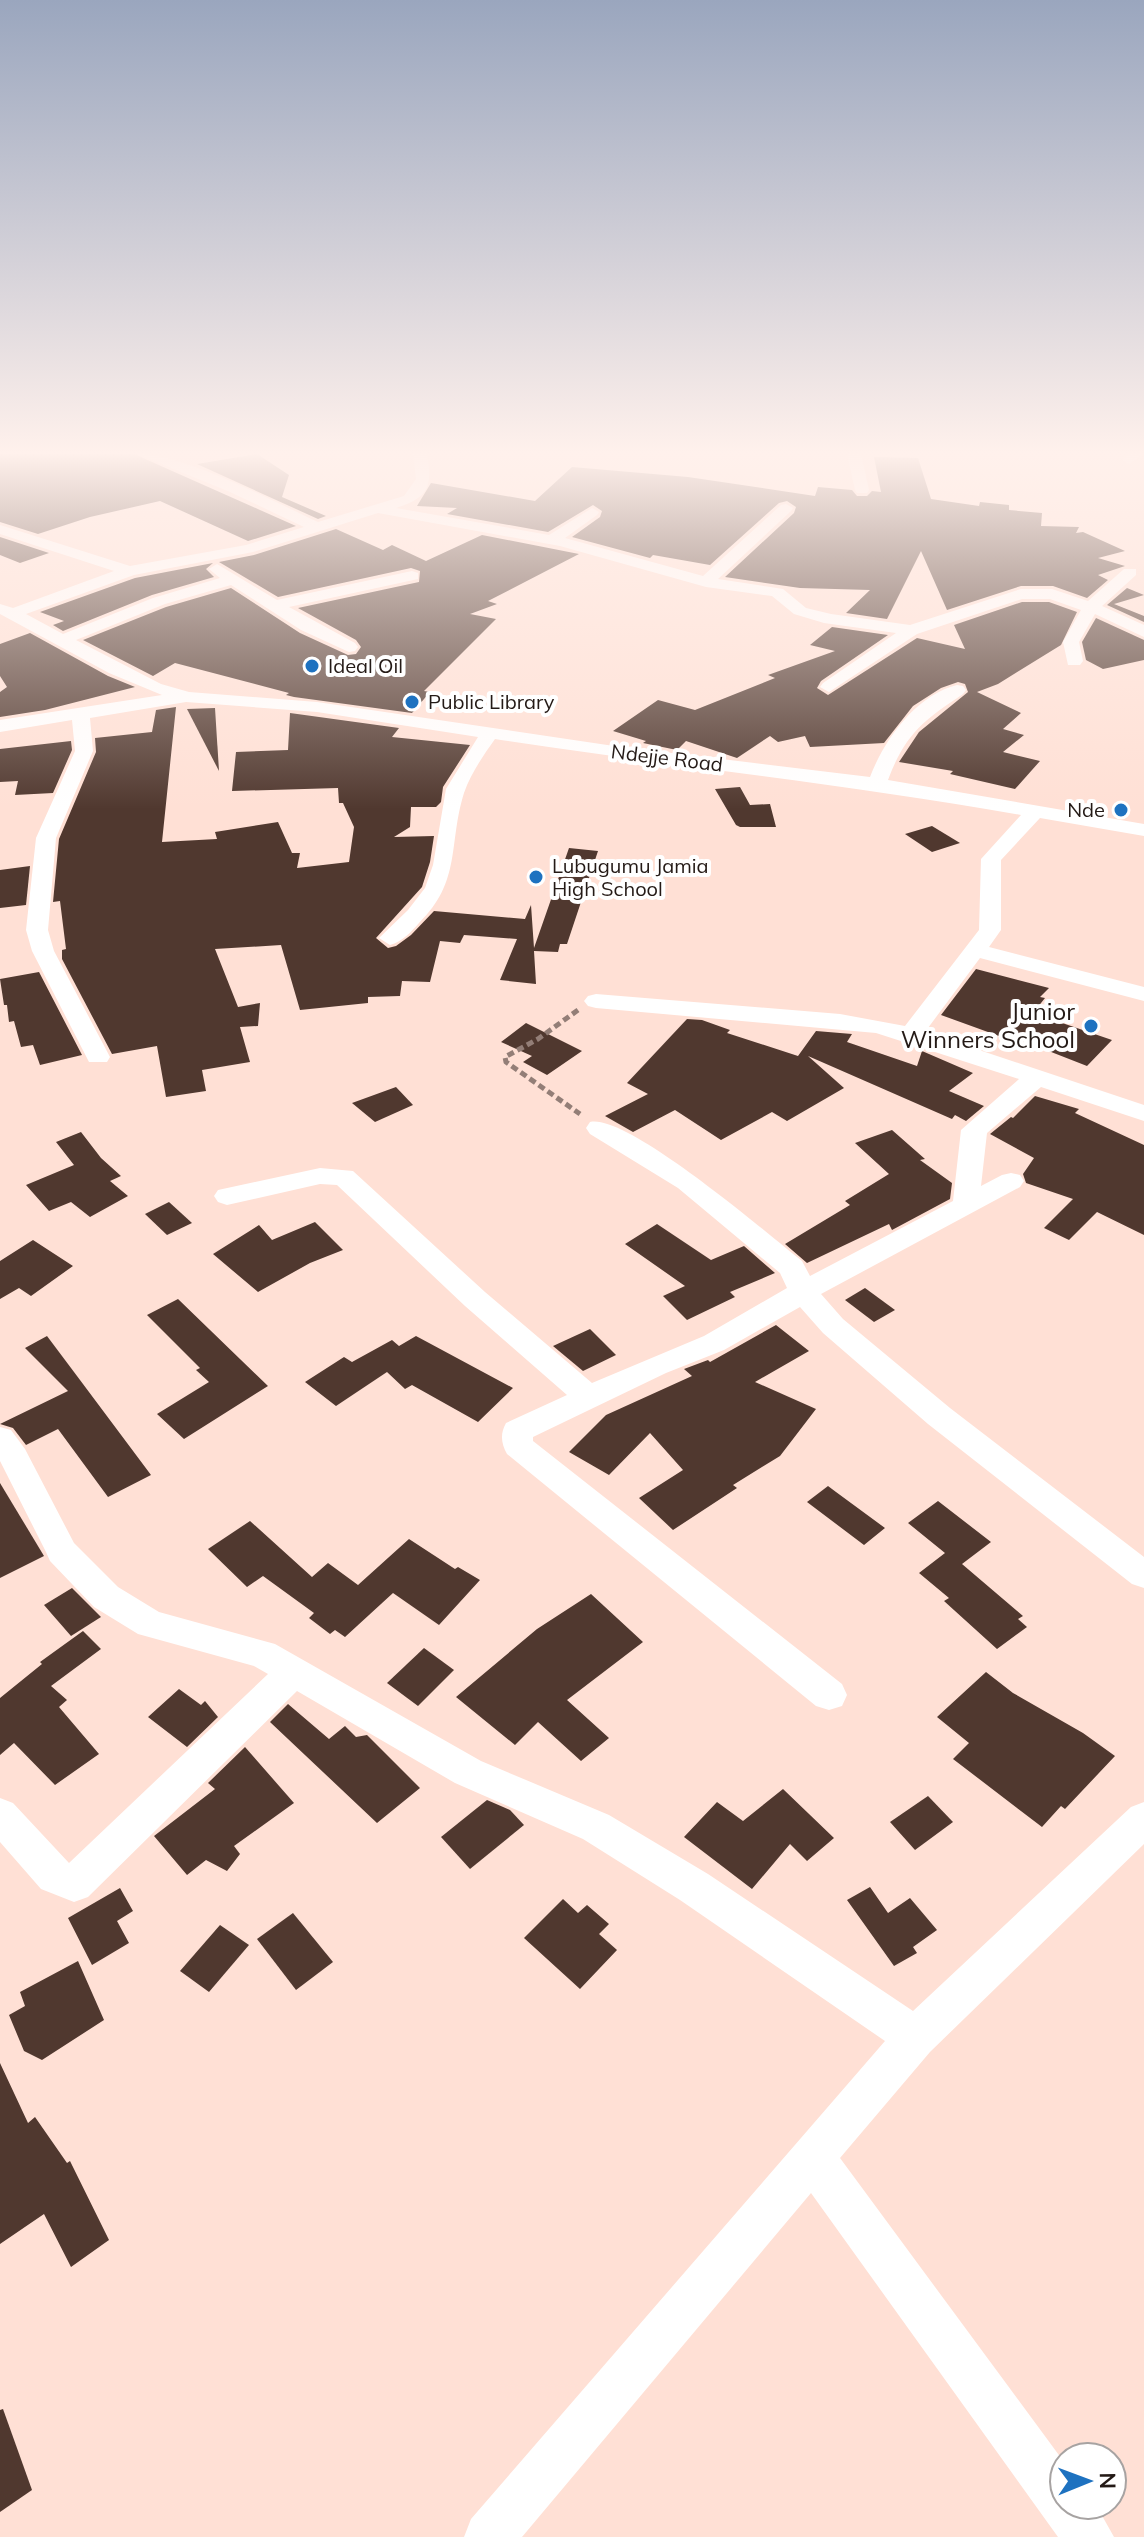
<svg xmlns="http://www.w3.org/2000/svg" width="1144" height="2537" font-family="Mulish,sans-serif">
	<rect width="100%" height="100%" fill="#ffe0d5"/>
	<g fill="#50382f">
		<polygon points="0,454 134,454 296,526 248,541 160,501 90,517 38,534 0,522"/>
		<polygon points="257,454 289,475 282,497 326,516 318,519 197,464"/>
		<polygon points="874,457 918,458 931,499 979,506 980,502 1009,505 1009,510 1042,513 1041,526 1079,527 1076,533 1083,532 1125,551 1098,558 1125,566 1098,575 1108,580 1087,598 1053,586 1021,586 947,610 921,551 887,619 846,613 870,590 800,588 725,577 794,513 796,507 787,501 779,503 710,565 653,555 650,558 572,537 600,517 602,511 593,505 548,532 447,514 457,508 417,506 431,483 535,501 572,467 688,477 815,496 818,487 852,490 857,496 867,496 872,491 881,492"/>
		<polygon points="336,529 383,550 392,545 426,561 482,535 579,554 488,601 497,604 470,614 496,619 424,691 430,692 412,713 294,697 286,695 289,693 175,663 153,676 83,640 166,607 231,588 300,633 348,655 356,654 361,647 356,640 298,608 419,582 420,571 411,568 278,597 219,562 254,555"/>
		<polygon points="0,537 49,553 20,563 0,555"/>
		<polygon points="213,563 206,569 214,577 152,595 63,631 53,625 64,621 40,612 135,578"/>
		<polygon points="1127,588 1144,595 1114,604 1144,616 1144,622 1107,605"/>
		<polygon points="1022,602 1049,602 1077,612 1061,645 998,684 977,692 1021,713 1003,729 1024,735 1003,752 1040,761 1015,789 950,774 953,771 899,762 919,732 968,692 965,684 958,682 941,688 913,706 884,743 810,747 805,736 778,742 770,736 737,758 686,741 677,750 643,743 646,741 613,731 658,700 695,710 775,678 768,675 835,651 810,645 832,627 888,635 821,681 817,688 828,695 917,638 965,649 954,625"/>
		<polygon points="1096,618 1144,640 1144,660 1103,669 1086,660 1082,642"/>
		<polygon points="30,633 108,676 135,687 45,710 0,717 0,692 7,687 0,676 0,644"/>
		<polygon points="176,707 162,842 217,839 215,832 278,822 292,853 300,853 297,868 349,862 354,827 343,803 339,803 338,788 232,791 236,752 288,750 290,713 399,728 392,737 470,745 443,787 441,802 436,807 411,807 410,827 394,837 434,836 430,862 422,887 376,938 388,948 396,946 411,935 434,911 525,919 531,905 534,948 569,848 598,851 567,944 560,944 558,952 534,951 536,984 500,980 517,939 464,935 460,943 440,941 430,982 402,981 400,996 368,997 368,1003 300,1010 281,945 215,949 238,1007 260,1003 258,1026 240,1027 250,1062 202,1070 206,1091 166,1097 157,1046 112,1054 62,959 62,950 66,949 60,901 53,902 59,839 96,752 95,738 152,732 156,710"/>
		<polygon points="215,708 219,771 187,709"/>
		<polygon points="71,741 72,750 53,793 15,795 18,781 0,782 0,749"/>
		<polygon points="740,787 750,805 770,804 776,827 740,827 736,825 715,789"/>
		<polygon points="932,826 960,843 932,852 905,834"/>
		<polygon points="30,866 26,905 0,908 0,870"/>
		<polygon points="976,969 1049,988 1040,997 1045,998 1033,1013 1112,1040 1087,1066 1013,1037 1010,1040 941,1015"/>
		<polygon points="39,972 82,1055 40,1065 33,1045 21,1047 14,1021 9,1022 7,1005 4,1005 0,979"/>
		<polygon points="687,1019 702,1020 730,1030 727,1033 798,1056 816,1031 852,1034 847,1042 917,1066 922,1051 973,1073 949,1091 984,1106 966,1121 955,1115 952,1119 808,1056 844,1088 787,1121 772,1112 721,1140 675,1110 633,1132 605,1116 648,1094 627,1083"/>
		<polygon points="526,1023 582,1051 547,1075 523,1062 532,1056 501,1042"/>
		<polygon points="396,1087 413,1105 375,1122 352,1103"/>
		<polygon points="1035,1096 1079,1109 1075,1113 1144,1145 1144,1235 1097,1212 1069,1240 1044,1228 1073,1199 1026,1183 1023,1174 1034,1158 990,1134 1011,1117 1013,1118"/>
		<polygon points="892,1130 925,1159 920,1160 952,1183 950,1199 892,1230 889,1224 807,1263 785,1244 850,1205 845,1201 889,1174 855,1143"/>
		<polygon points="81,1132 101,1158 121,1176 110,1181 128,1196 90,1217 71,1202 49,1211 26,1185 74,1165 56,1142"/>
		<polygon points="169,1202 192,1223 167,1235 145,1214"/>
		<polygon points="315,1222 343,1250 310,1263 258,1292 213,1254 259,1225 272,1240"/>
		<polygon points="657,1224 711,1260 744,1246 775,1273 730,1292 735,1297 687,1320 663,1296 685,1286 625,1244"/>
		<polygon points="33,1240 73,1266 31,1296 19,1288 0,1299 0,1261"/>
		<polygon points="865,1288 895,1310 874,1322 845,1300"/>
		<polygon points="178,1299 268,1386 184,1439 157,1414 209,1382 196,1370 200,1368 147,1315"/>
		<polygon points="776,1325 809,1351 755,1382 816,1409 780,1456 733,1485 737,1488 673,1530 639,1498 683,1470 650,1433 609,1475 569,1452 606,1415 692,1376 684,1369 708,1360 710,1362"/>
		<polygon points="590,1329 616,1355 583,1371 553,1346"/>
		<polygon points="47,1336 83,1384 151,1475 108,1497 58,1429 26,1445 13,1428 0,1424 68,1391 25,1348"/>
		<polygon points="416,1336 513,1388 478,1422 412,1385 405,1389 387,1372 336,1406 305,1382 344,1357 352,1362 392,1340 399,1346"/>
		<polygon points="0,1483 44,1556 0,1578"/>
		<polygon points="828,1486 836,1492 885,1528 864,1545 807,1502"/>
		<polygon points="938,1501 991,1542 962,1564 1023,1616 1018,1619 1027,1627 997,1649 944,1601 949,1598 919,1573 945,1553 908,1523"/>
		<polygon points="250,1521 312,1577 328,1563 358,1585 409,1539 455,1569 458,1567 480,1580 439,1625 393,1593 345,1637 335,1630 330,1634 309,1618 314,1613 263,1576 247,1587 208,1549"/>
		<polygon points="72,1588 101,1617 71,1636 44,1605"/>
		<polygon points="591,1594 643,1642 567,1700 609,1738 581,1761 538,1722 515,1745 456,1697 537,1629"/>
		<polygon points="83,1631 101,1649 51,1686 67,1700 59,1707 99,1754 55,1785 14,1743 0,1755 0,1698 42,1664 40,1662"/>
		<polygon points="424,1648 454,1670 418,1706 387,1683"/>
		<polygon points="986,1672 1013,1693 1083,1733 1115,1756 1065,1809 1061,1806 1042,1827 953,1759 969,1743 937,1717"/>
		<polygon points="179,1689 201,1705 205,1701 218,1717 187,1747 148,1717"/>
		<polygon points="288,1704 329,1739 345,1726 356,1737 367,1735 420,1788 377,1823 270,1722"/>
		<polygon points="245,1747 294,1803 234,1846 240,1854 227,1871 206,1860 187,1875 154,1836 215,1789 208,1783"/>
		<polygon points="783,1789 834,1838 807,1861 790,1844 752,1889 684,1837 717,1802 743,1821"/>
		<polygon points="928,1796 953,1822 915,1850 890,1822"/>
		<polygon points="487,1800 510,1810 524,1825 470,1869 441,1837"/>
		<polygon points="870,1887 888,1913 910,1898 937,1930 913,1947 917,1953 894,1966 847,1900"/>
		<polygon points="120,1888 133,1911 117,1921 129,1943 92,1965 68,1918"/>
		<polygon points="563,1899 578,1913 587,1905 609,1924 599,1934 617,1950 580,1989 524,1938"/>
		<polygon points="293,1913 333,1962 296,1990 257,1939"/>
		<polygon points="220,1925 249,1945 209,1992 180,1971"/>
		<polygon points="78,1961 104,2020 42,2060 24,2051 9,2015 25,2006 20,1992"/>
		<polygon points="0,2063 28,2123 35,2117 67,2163 70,2161 109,2240 71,2267 44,2214 0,2244"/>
		<polygon points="3,2409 32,2490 0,2512 0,2410"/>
	</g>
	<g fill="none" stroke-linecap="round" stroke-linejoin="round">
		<polyline stroke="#937e77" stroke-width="5" stroke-dasharray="7 4" stroke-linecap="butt" points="578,1010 538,1039 505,1057 506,1062 580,1114"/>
		<g fill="#fff" fill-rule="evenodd">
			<path d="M 137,454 C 186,454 272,501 318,522 L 404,496 L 416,479 L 413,454 L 427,454 C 433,487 428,498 396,508 L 549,535 L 592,508 L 599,512 L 597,515 L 565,538 L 703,576 L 781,505 L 786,504 L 793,508 L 791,511 L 718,579 L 783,589 L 806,608 L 831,614 L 910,625 L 1021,589 L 1052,589 L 1088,601 L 1124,569 L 1136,569 L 1136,575 L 1102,606 L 1144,625 L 1144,637 L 1095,614 L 1079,642 L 1083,661 L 1080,665 L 1068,665 L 1063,642 L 1081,610 L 1050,599 L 1022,599 L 917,634 L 829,692 L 820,687 L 823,683 L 896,633 L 824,623 L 794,614 L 772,596 L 706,587 L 560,546 L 378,513 L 253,552 L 134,575 L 26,614 L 63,634 L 153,598 L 220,578 L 209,569 L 217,564 L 277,600 L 412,571 L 418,573 L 418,579 L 289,607 L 355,643 L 358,647 L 355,651 L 349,652 L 301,630 L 231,585 L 165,604 L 76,640 L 161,684 L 189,692 L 317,702 L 614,746 L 870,777 C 884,740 916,695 957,685 L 963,686 L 966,690 L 963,694 C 924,720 905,734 888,780 L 1144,824 L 1144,836 L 1040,818 L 1001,860 L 1001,930 L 989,947 L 1144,987 L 1144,1001 L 980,958 L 925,1032 L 1144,1105 L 1144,1121 L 1041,1087 L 987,1133 L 981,1186 L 1002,1175 L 1011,1173 L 1020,1175 L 1024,1181 L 1020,1187 L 821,1294 L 843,1319 L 950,1408 L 1144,1557 L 1144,1588 L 1132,1584 L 928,1424 L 823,1333 L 800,1307 L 724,1350 L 666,1373 L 533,1437 L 533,1441 L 842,1684 L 847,1695 L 842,1706 L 829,1710 L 816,1706 L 507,1454 C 501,1443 500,1434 506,1423 L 567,1395 L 465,1306 L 337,1185 L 320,1184 L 227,1205 L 218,1202 L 214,1196 L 218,1190 L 320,1168 L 353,1171 L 485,1292 L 592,1383 L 704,1336 L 787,1288 L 780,1273 L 678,1188 L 590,1134 L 586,1128 L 590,1122 C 627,1113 768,1234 802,1261 L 810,1276 L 953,1201 L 961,1130 L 1019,1079 L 876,1033 L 596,1008 L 588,1006 L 584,1001 L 588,996 L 596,994 L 840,1014 L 905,1026 L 979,930 L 981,859 L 1021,815 C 846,784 670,766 495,739 C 483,756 471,773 464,793 C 448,844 462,881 419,923 C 411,932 402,942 390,945 L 379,938 L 408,910 L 425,888 L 433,865 L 446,789 L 478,737 L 317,712 L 186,702 L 90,718 L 93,751 L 56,838 L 48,930 L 54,951 L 110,1057 L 107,1062 L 89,1062 L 32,951 L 26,930 L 36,838 L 75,751 L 72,720 L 0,732 L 0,720 L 162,695 L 109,673 L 0,614 L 0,604 L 13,608 L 114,571 L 0,534 L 0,525 L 130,566 L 246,545 L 304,527 L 230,492 Z"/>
			<polygon points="847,454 861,454 869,490 867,493 857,493 855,490"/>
			<polygon points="1128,454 1143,454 1129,464 1122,460"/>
			<polygon points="0,1427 11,1430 25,1449 74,1543 118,1587 159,1612 275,1644 481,1761 609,1815 708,1874 913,2011 1131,1807 1144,1802 1144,1844 930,2052 840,2158 1064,2462 1064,2505 1096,2505 1114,2537 1058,2537 811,2193 522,2537 464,2537 471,2519 885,2041 680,1900 583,1839 455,1783 297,1691 88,1897 74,1902 41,1889 0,1842 0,1798 13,1803 69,1863 268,1674 254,1666 138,1634 94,1607 50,1561 46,1552 0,1461"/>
		</g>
	</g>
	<linearGradient id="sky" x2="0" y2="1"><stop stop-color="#9aa6be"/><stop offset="0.56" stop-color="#fff1ec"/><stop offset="1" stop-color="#fff1ec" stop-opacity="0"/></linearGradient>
	<rect width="1144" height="809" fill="url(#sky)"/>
	<g fill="#1e72c0" stroke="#fff" stroke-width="3">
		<circle cx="312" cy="666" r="8"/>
		<circle cx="412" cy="702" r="8"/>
		<circle cx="1121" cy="810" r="8"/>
		<circle cx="536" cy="877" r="8"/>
		<circle cx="1091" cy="1026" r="8"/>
	</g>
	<g text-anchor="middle" stroke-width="8" stroke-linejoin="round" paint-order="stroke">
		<g font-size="20" fill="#241a16" stroke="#fff" text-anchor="start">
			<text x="328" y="673">Ideal Oil</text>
			<text x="428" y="709">Public Library</text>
			<text x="1105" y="817" text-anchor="end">Nde</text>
			<text x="552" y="873">Lubugumu Jamia<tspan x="552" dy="23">High School</tspan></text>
		</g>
		<g font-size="20" fill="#241a16" stroke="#fff">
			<text transform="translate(667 758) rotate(7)" y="7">Ndejje Road</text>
		</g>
		<g font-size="24" fill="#241a16" stroke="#fff" text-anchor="end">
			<text x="1075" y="1020">Junior<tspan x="1075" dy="28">Winners School</tspan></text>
		</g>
	</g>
	<g transform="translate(1088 2481) rotate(89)"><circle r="38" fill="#ffffff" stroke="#a7a3a2" stroke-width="2"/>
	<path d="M0-6L14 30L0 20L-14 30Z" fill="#1e72c0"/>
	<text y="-12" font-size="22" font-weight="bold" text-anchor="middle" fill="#241a16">N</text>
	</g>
</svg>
